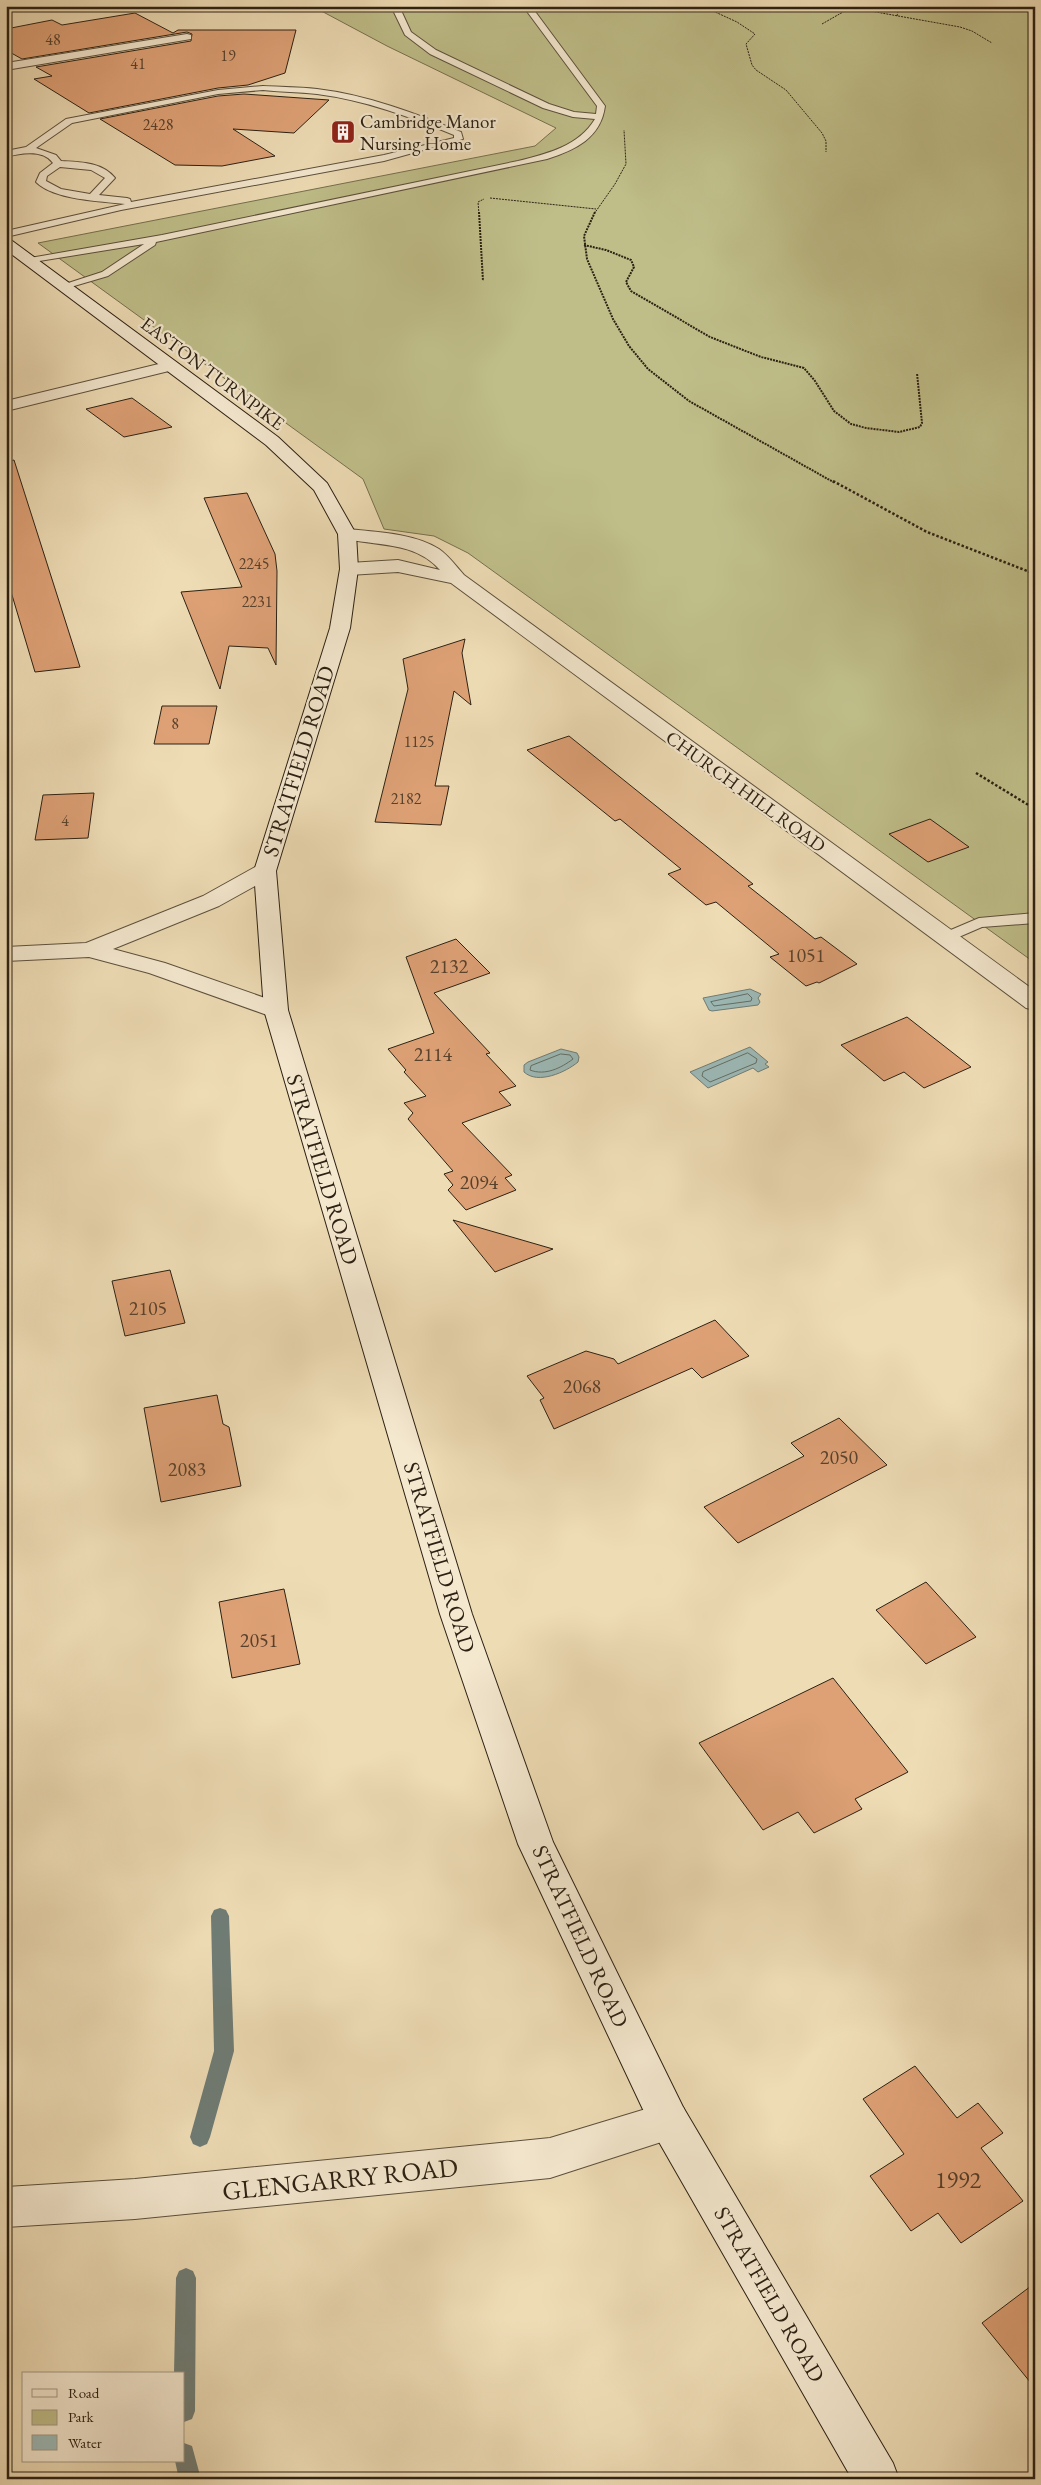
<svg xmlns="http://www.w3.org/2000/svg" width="1041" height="2485" font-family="'EB Garamond',serif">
	<rect width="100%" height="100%" fill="#eedcb5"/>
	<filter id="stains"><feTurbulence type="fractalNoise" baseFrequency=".004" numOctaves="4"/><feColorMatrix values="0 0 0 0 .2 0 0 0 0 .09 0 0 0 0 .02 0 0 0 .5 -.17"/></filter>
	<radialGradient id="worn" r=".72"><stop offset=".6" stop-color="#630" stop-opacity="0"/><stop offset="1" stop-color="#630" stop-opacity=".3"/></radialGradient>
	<polygon fill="#bfbe89" stroke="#76704e" points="312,6 1035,6 1035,963 468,553 434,536 384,529 363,479 38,243 535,146 556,128 387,46"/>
	<g fill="#9cb9b6" stroke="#6f7c75">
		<polygon points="750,989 761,994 758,998 760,1002 758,1005 712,1011 709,1010 703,998"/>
		<polygon points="750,1047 768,1062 765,1064 769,1067 758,1072 753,1068 708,1088 690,1072"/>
		<path d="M 561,1049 L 577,1053 L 579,1057 L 578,1062 C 566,1072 538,1085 524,1072 L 524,1065 L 528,1062 Z"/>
	</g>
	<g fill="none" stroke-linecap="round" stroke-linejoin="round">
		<g stroke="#646d64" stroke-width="1">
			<polygon points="748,994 752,998 751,1001 714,1006 711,1002"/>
			<polygon points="748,1053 757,1059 756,1063 710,1082 702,1076 703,1072"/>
			<path d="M 561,1054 L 570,1055 L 573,1059 C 561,1068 545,1076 530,1070 L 531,1066 Z"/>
		</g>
		<g fill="#6f7c75" fill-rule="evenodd">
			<polygon points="220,1908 226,1910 229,1916 234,2051 210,2137 207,2144 200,2147 193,2144 190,2137 214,2051 211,1916 214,1910"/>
			<polygon points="186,2268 193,2271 196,2278 195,2411 192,2419 184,2422 184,2374 174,2374 176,2278 179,2271"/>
			<polygon points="184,2443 192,2446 201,2479 179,2479 175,2461 184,2461"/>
		</g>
	</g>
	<g fill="#dea176" stroke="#2c2113">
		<polygon points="135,13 173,33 178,30 296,30 285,73 248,85 218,88 89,113 34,79 52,76 36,67 191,41 192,34 187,32 22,59 6,50 6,29 52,20 62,25"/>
		<polygon points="244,94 329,100 294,133 233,129 275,156 222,166 175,165 100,119 218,96"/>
		<polygon points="132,398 172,427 124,437 86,409"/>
		<polygon points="14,460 80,667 35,672 6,575 6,462"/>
		<polygon points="247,493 275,554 277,571 276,665 268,648 229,646 220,689 181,592 242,587 204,498"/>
		<polygon points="465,639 462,653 471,705 454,691 435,786 449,786 441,825 375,822 408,689 403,659"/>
		<polygon points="162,706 217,706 209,744 154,744"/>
		<polygon points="569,736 753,884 748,886 815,939 821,937 857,964 819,983 817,982 806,986 770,957 779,954 716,902 706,905 668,874 681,869 620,819 615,821 527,750"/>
		<polygon points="94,793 88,838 35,840 43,795"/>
		<polygon points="930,819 969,847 928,862 889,834"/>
		<polygon points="456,939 490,973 434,993 490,1053 486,1054 516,1086 499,1092 511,1105 462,1123 512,1175 505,1178 516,1190 466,1210 448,1190 453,1185 444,1174 453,1171 408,1119 413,1113 404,1103 426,1096 404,1072 406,1070 388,1049 434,1033 406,957"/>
		<polygon points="907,1017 971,1067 924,1088 904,1072 884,1081 841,1045"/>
		<polygon points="453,1220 553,1249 495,1272"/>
		<polygon points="170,1270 185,1323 125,1336 112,1281"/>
		<polygon points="715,1320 749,1356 702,1378 692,1368 554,1429 540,1400 544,1398 527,1376 586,1351 614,1359 618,1364"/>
		<polygon points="217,1395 223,1424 229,1427 241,1486 161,1502 144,1408"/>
		<polygon points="839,1418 887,1465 738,1543 704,1507 804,1456 791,1443"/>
		<polygon points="926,1582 976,1637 926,1664 876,1610"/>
		<polygon points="284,1589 300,1664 232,1678 219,1602"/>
		<polygon points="833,1678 908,1772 855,1799 862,1809 814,1833 798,1812 763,1830 699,1743"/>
		<polygon points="915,2066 957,2118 978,2103 1003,2133 981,2148 1023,2201 961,2243 938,2213 911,2231 870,2176 904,2154 863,2099"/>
		<polygon points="1035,2283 1035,2388 982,2323"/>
	</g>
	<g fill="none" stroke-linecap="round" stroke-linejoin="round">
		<defs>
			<g id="lane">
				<path d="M 391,6 L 399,6 L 411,32 L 436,50 L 549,104 L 574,112 L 596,114 L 597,106 L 523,6 L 531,6 L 605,106 C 601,138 575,150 547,159 L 156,242 L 155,245 L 108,276 L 64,289 L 59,286 L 102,272 L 144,244 L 27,263 L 25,261 L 30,258 L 162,235 L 518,161 C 547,154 579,146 595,119 L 573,117 L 543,108 L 430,54 L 405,35 Z"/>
				<path d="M 263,86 C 281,87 299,87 317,89 C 367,95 415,113 461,132 L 463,139 L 384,161 L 121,210 L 6,237 L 6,231 L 125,204 C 100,201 54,200 36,182 L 40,173 L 53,163 C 43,149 21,153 6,157 L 6,151 L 26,147 L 66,119 L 218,90 ZM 263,90 C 281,92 299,92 317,94 C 365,100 410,117 454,135 L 454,138 L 384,155 L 131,202 L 130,199 L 127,198 L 99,195 L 115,178 C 102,162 80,162 61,161 L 56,155 L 36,148 L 72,123 L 218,94 ZM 60,167 L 91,170 L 105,178 L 90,194 L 61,189 L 46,181 L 47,176 Z"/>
				<polygon points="1035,913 1035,923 982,927 945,943 937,938 939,935 979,918"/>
			</g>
			<g id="street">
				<polygon points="187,34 191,35 191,39 6,70 6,63"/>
				<polygon points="171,361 177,363 179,366 177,369 6,411 6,401"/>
				<path d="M 347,529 C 376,532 414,533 439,549 C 449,556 456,566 464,575 L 1035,991 L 1035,1010 L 1026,1008 L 451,583 L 398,572 L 349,575 L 342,573 L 340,569 L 342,565 L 349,563 L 398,560 L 440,570 C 415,541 375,546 341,538 L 338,534 L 341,530 Z"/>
				<polygon points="265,864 273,866 276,871 273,876 219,906 113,949 165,963 285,1005 288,1010 285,1015 276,1017 267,1015 149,973 89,957 6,961 6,947 86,943 203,896 257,866"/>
				<polygon points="669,2102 683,2107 689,2121 683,2135 550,2178 135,2219 6,2227 6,2187 135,2179 550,2138"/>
			</g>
			<polygon id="secondary" points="6,239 11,240 278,437 327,483 356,534 358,569 350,628 276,871 288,1010 472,1614 553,1842 683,2107 893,2463 899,2479 852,2479 655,2135 518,1844 440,1614 264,1010 254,871 330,628 340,569 338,534 314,490 266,445 6,250"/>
		</defs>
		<use href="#lane" stroke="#5c503c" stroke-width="2"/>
		<use href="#street" stroke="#5c503c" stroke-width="2"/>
		<use href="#secondary" stroke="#2c2113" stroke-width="2"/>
		<g stroke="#2c2113" stroke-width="1" stroke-dasharray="2 1" stroke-linecap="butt">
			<polyline points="702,6 737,22 755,34 746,44 752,65 756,70 786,90 822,133 826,141 826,152"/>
			<polyline points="842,6 960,27 972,31 992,43"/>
			<polyline points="715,9 772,7"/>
			<polyline points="897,16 899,6"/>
			<polyline points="822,24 850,8"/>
			<polyline points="490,198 596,209"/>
			<polyline points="479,214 478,202 484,199"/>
			<polyline points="594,214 615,184 626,164 624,130"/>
		</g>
		<g stroke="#2c2113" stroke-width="2" stroke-dasharray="2 1" stroke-linecap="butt">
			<polyline points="479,212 483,281"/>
			<polyline points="595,212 584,236 587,259 613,319 629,346 648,369 689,401 835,483"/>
			<polyline points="584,245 606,250 631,260 634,267 626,282 631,291 710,337 761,357 804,368 815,381 834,411 851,424 866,428 899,432 920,427 922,423 917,373"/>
		</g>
		<g stroke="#2c2113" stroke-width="2.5" stroke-dasharray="2.5 2" stroke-linecap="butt">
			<polyline points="833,481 927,532 1035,574"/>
			<polyline points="976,773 1035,809"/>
		</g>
		<use href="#lane" fill="#f4e8cf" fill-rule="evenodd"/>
		<use href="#street" fill="#f4e8cf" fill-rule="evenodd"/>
		<use href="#secondary" fill="#f4e8cf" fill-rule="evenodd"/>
	</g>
	<defs>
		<symbol id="building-square" viewBox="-11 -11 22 22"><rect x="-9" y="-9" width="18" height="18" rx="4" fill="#8f2418" stroke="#f4e8cf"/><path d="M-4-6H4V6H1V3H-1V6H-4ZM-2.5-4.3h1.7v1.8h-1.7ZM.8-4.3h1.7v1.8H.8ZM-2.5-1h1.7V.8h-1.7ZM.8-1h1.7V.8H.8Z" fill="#fff"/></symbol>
	</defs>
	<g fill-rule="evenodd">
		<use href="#building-square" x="329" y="118" width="28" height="28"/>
	</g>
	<g text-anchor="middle" stroke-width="4.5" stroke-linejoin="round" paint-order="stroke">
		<g font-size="16" fill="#58412c">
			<text x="53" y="45">48</text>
			<text x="228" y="61">19</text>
			<text x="138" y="69">41</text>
			<text x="158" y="130">2428</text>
			<text x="254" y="569">2245</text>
			<text x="257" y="607">2231</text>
			<text x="175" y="729">8</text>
			<text x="419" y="747">1125</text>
			<text x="406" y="804">2182</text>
			<text x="65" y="826">4</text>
		</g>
		<g font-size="19" fill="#2c2113" stroke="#f4e8cf" text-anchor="start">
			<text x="360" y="128">Cambridge Manor<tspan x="360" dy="22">Nursing Home</tspan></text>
		</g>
		<g font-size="19" fill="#2c2113" stroke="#f4e8cf">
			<text transform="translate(213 373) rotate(37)" y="7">EASTON TURNPIKE</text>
			<text transform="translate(746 791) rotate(36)" y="7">CHURCH HILL ROAD</text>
		</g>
		<g font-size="20" fill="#58412c">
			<text x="806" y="962">1051</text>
			<text x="449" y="973">2132</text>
			<text x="433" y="1061">2114</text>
			<text x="479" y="1189">2094</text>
			<text x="148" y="1315">2105</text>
			<text x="582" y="1393">2068</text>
			<text x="839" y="1464">2050</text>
			<text x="187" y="1476">2083</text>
			<text x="259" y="1647">2051</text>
		</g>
		<g font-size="22" fill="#2c2113" stroke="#f4e8cf">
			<text transform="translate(298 761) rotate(-73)" y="8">STRATFIELD ROAD</text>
			<text transform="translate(323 1169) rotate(73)" y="8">STRATFIELD ROAD</text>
			<text transform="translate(440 1557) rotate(73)" y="8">STRATFIELD ROAD</text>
			<text transform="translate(581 1936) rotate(65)" y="8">STRATFIELD ROAD</text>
			<text transform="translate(770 2294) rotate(60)" y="8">STRATFIELD ROAD</text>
		</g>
		<g font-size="24" fill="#58412c">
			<text x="958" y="2188">1992</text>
		</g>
		<g font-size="26" fill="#2c2113" stroke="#f4e8cf">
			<text transform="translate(340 2179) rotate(-6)" y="9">GLENGARRY ROAD</text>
		</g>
	</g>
	<rect width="1041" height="2485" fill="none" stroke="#eedcb5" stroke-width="25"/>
	<rect x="8" y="8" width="1026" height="2470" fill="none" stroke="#2c2113" stroke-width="2.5"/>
	<rect x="12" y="12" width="1016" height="2460" fill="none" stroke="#2c2113"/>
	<rect x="22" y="2372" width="162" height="90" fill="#f4e8cf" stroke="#a49884"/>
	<rect x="32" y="2389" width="25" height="8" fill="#f4e8cf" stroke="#a49884"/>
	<text x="68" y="2398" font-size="15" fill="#2c2113">Road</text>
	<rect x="32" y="2410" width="25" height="15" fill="#bfbe89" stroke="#a49884"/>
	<text x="68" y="2422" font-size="15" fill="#2c2113">Park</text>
	<rect x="32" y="2435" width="25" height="15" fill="#9cb9b6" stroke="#a49884"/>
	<text x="68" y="2448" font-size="15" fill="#2c2113">Water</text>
	<rect width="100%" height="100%" filter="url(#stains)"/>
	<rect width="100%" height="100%" fill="url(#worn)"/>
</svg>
